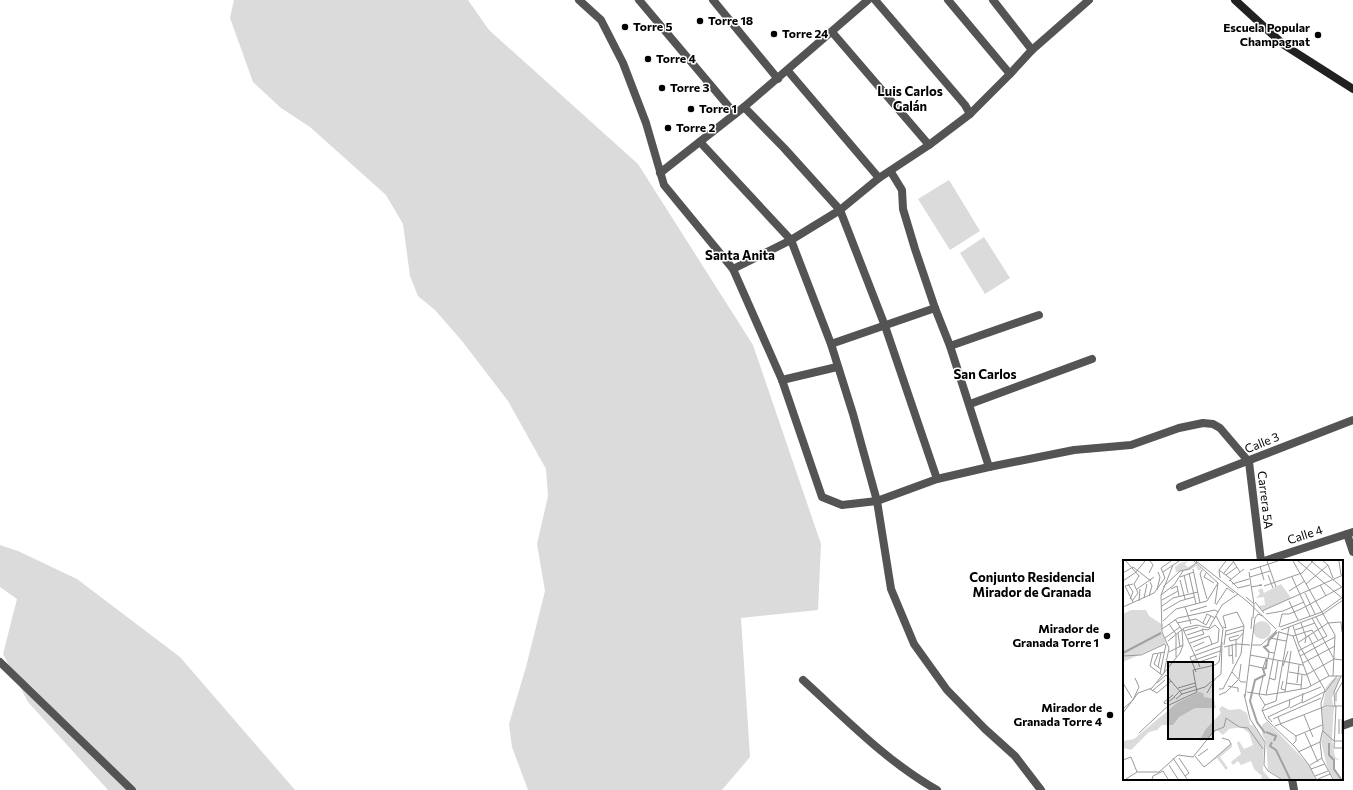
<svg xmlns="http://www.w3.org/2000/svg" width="1353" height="790" font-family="Commissioner,sans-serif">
	<rect width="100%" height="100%" fill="#fff"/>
	<g fill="#dbdbdb">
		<polygon points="234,0 468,0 489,30 638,164 753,345 821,544 818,610 741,618 750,757 722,790 528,790 512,747 509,724 526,667 545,591 537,544 548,496 546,469 508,401 462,341 435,310 418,296 410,276 403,224 386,195 310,127 281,108 253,82 230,18"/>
		<polygon points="949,180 980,231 950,250 918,199"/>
		<polygon points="984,237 1010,278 985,294 960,253"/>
		<polygon points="0,545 18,551 77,579 180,657 295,790 108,790 28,702 3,654 17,599 0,587"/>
	</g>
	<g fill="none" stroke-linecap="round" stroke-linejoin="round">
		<g stroke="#545454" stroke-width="8">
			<polyline points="579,0 601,20 623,63 646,123 664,185 733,269 782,380 822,497 842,505 877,501 937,479 989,467 1074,450 1131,445 1179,428 1203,423 1213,424 1220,428 1249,462 1261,561"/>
			<polyline points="639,0 735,114"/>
			<polyline points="713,0 778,79"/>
			<polyline points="875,0 965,105 970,114"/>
			<polyline points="948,0 1010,74"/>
			<polyline points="993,0 1032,50"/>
			<polyline points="832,32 929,145"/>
			<polyline points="788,71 879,178"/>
			<polyline points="744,107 784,148 840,210 885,326 937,479"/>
			<polyline points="700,142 791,240 831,344 853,414 877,501 891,589 914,644 947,690 985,729 1015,756 1041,790"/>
			<polyline points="891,172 902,190 903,209 915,249 935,308 950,346 989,467"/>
			<polyline points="660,173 744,107 868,0"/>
			<polyline points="733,269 791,240 840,210 879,178 929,145 970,114 1010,74 1032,50 1089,0"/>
			<polyline points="831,344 935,308"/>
			<polyline points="950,346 1039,315"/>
			<polyline points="782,380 837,367"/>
			<polyline points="970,404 1092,359"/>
			<polyline points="1180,487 1353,420"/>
			<polyline points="1347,534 1353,552"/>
			<polyline points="1264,561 1353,532"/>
			<polyline points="0,662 132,790"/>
			<path d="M 803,680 C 846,719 886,761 937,790"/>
			<polyline points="1342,726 1353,722"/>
			<polyline points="1292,779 1294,790"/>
		</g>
		<polyline stroke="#212121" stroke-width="8" points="1235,0 1284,45 1353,89"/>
	</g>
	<g fill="#000" stroke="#fff" stroke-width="1.5">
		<circle cx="700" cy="21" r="4"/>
		<circle cx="625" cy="27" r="4"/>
		<circle cx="774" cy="34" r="4"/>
		<circle cx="1318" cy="35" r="4"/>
		<circle cx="648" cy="59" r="4"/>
		<circle cx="662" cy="88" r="4"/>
		<circle cx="691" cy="109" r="4"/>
		<circle cx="668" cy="128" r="4"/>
		<circle cx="1107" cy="636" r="4"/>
		<circle cx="1110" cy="715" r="4"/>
	</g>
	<g text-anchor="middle" stroke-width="3" stroke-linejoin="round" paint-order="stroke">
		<g font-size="12" font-weight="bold" fill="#000" stroke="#fff" text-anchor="start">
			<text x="708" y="25">Torre 18</text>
			<text x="633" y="31">Torre 5</text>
			<text x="1310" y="32" text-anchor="end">Escuela Popular<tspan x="1310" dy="14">Champagnat</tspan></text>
			<text x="782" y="38">Torre 24</text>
			<text x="656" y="63">Torre 4</text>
			<text x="670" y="92">Torre 3</text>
			<text x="699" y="113">Torre 1</text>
			<text x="676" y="132">Torre 2</text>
			<text x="1099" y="633" text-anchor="end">Mirador de<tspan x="1099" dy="14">Granada Torre 1</tspan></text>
			<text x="1102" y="712" text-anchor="end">Mirador de<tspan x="1102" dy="14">Granada Torre 4</tspan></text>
		</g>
		<g font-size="12" fill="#000" stroke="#fff">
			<text transform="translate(1262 443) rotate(-22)" y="4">Calle 3</text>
			<text transform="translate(1265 500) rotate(83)" y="4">Carrera 5A</text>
			<text transform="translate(1305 535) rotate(-18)" y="4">Calle 4</text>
		</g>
		<g font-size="13" font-weight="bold" fill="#000" stroke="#fff">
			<text x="910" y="96">Luis Carlos<tspan x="910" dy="15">Galán</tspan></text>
			<text x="740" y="260">Santa Anita</text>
			<text x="985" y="379">San Carlos</text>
			<text x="1032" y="582">Conjunto Residencial<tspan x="1032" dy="15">Mirador de Granada</tspan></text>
		</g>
	</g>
	<g transform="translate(1123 560)">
		<rect width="220" height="220" fill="#fff"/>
		<path d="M 65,1 L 62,4 L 64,7 L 73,4 L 79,10 L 75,10 L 73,6 L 67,10 L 53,12 L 52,7 L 57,3 ZM 158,24 L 168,38 L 140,50 L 135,46 L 142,45 L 141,37 L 133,38 L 137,34 L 135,30 L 139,28 L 141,33 ZM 8,50 L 23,50 L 26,56 L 40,65 L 38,71 L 43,83 L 0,102 L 0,54 ZM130 70a9 9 0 1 1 18 0a9 9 0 1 1-18 0ZM 217,117 L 209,138 L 210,145 L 200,146 L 203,127 L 210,119 ZM 76,132 L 80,133 L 81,137 L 91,139 L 93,148 L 72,148 L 56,157 L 50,165 L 39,165 L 34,170 L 26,172 L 8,190 L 0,188 L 0,181 L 11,179 L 54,143 ZM 99,146 L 106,150 L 117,149 L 124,153 L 127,165 L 130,165 L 141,181 L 140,211 L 147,219 L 138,219 L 139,216 L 131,209 L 128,201 L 118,205 L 115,201 L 110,205 L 108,202 L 118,194 L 114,183 L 116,181 L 121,189 L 130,185 L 126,173 L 118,167 L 106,169 L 100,175 L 94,170 L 85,178 L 76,181 L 83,169 L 98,153 L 96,149 ZM 211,146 L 209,178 L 212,197 L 217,200 L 210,199 L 211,209 L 217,219 L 211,219 L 204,207 L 198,181 L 200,171 L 199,148 ZM 144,161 L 187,206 L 192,219 L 159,219 L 145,210 L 143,182 L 139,174 L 139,165 ZM 109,183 L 109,187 L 97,197 L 105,208 L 103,210 L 94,198 L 84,205 Z" fill="#dbdbdb"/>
		<path fill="none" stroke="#a2a2a2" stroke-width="2" d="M 146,92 L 141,87 L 145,85 L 146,80 L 154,72M 0,93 L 38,73M 143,172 L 153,176 L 151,181M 142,173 L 134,162 L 127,141 L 132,120 L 142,115 L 140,109 L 143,108 L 144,99M 149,182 L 147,186 L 153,190 L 167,219M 206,183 L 206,195 L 211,200 L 211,209 L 218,219"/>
		<path fill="none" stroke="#999" stroke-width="1" d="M 3,1 L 16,16 L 11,24M 71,1 L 95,23M 73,1 L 125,42 L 153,69M 110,1 L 117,12M 144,1 L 153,27M 170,1 L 212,75 L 210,116M 175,1 L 219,38M 188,1 L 220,28M 200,1 L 205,5 L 210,18M 216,1 L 218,15M 137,6 L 141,20M 70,9 L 77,43M 79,10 L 77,14 L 84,39M 96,10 L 108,19M 127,10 L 155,1M 40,12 L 56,1M 126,12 L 131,44M 0,13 L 10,7 L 28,21M 26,13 L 30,5 L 27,1M 66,13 L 73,44M 83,13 L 81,17 L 91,23M 101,13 L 111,1M 61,15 L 65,33M 103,15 L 114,7M 145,15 L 150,28M 57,17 L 71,12M 127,17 L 147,11M 169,17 L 187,56M 97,18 L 96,10 L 103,1M 57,20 L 62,39M 107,20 L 115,28 L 127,25M 0,21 L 13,12 L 22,1M 106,21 L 121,9M 5,24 L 10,32 L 7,39M 109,24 L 126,19M 183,24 L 205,5M 197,25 L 203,36M 141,26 L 179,13 L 190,1M 40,27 L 57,11 L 66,9 L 74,2M 128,27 L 139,25 L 136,25M 14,29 L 31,17M 48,29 L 54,26 L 56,36M 34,30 L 37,17 L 35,12M 166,31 L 182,21M 182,33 L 192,54M 38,35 L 51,25 L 60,11M 26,36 L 29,26 L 27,22M 123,37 L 131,44 L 130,58M 21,38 L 24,24M 39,40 L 55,31M 9,41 L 15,33 L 11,24M 16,41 L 17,29M 166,41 L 175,60M 10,42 L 2,26 L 10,24M 132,42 L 141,53M 92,44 L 95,23M 93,45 L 104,28 L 111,33M 39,46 L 50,38 L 75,32M 0,47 L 31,33 L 42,18 L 38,8 L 48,1M 62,47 L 68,64M 40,51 L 57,41 L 71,37M 67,51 L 84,46M 139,51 L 220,15M 143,54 L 160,51 L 181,42M 159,54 L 166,54 L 178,49 L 219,27M 93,56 L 100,69 L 96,102M 189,58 L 211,99M 52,59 L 59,70M 40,61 L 53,49 L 84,41 L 95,23M 54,63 L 73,59 L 83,65 L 88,56M 80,63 L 84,54 L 92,58M 178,63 L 183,77 L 182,83M 46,64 L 53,74M 170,66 L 176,85 L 202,130 L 198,143 L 200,169 L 197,182 L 199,199 L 210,219M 156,67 L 159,54M 157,67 L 199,52 L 220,37M 39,69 L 55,58 L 92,50 L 95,52M 60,69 L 77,107M 128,69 L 129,57M 158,70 L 200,54 L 220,40M 172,70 L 192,63M 61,71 L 75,67M 103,71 L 121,66M 156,72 L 170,76M 55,73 L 57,87M 53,75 L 53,97M 64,75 L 79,70M 103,75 L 120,70M 116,75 L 106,78 L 107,81 L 115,79 L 120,73M 185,75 L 206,116M 170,76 L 188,126M 170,76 L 189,70 L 195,80M 42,78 L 57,67M 147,78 L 163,81M 65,79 L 81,74 L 79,69 L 85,70 L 92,65 L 96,69M 113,79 L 113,97M 45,81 L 61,68 L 74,65 L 86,68 L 99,45 L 115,34M 176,82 L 205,63 L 218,62 L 219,72M 67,83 L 86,76 L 89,84M 109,84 L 110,104M 101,85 L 103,70M 128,85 L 138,85 L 154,70M 106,86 L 106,96 L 110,95M 70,87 L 81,82M 101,87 L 114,84 L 127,85M 72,91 L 95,82 L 96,69M 175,91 L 204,76 L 193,57M 46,92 L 60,85M 35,94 L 31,104 L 38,109M 127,95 L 180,105M 0,96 L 18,95 L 42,84M 177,96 L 212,77M 145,99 L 146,92 L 151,93M 69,101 L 97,91M 76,102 L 94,96M 180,103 L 212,86M 126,105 L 140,108 L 143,99M 160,106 L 165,91M 35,107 L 38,93M 73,112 L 67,97 L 98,86M 109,112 L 118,122 L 123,122M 166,112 L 183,115 L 211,99 L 220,100M 41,113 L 46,88 L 39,72 L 38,35 L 50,5M 37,114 L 43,84M 39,115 L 27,106 L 30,94 L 42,92M 140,117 L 136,135 L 142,145M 146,118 L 152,120 L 155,101M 116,119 L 118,104M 160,121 L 158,129 L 162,130M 0,123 L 9,138M 34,123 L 43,115 L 59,134M 163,123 L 178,125M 174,123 L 176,105M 105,126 L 115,128 L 115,132M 55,128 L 72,123M 27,129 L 34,133 L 48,121M 96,129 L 100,129 L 118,94 L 121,66 L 114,52 L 100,56 L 103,68 L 100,67M 178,129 L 179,115M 29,131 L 42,120M 124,132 L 143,135 L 162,132 L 184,128 L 206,116 L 220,116M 162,132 L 168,91M 202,132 L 214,116M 84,133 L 92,119M 121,134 L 127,159 L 142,182 L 141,205 L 145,211 L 158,219M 50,135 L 41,142 L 42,144 L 52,137M 96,135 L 103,132 L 115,120M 143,135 L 156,71M 51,137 L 57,131 L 73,126M 122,137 L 132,58 L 135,54 L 140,56M 53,139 L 59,134 L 82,127 L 98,114 L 99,82M 10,140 L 16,127 L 12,118M 213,141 L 213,133 L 220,121M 179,143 L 201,132M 142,145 L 139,150 L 143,159 L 172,187 L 186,205 L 193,219M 142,145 L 153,141 L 166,67M 213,146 L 211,188 L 220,188M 212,147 L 211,132 L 218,116M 167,148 L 179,142 L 180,133M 0,149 L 11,139M 139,151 L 198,127M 0,153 L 15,133 L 29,128 L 57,93 L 60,85 L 59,70M 181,155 L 190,177M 155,157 L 158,165 L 173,176 L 173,181 L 169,185M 150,159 L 198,138M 216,159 L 216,174M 149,162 L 145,157 L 166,147 L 167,139M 152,166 L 203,146 L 220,146M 200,171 L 211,181 L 220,181M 16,173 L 46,145 L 74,132 L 70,110 L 92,105 L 96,102M 182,173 L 195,202M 219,174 L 219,159M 173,176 L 199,165M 175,192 L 197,182M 72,196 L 81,207 L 85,204 L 108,184 L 106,180 L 99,178M 75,196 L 85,189M 50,198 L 64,219M 56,198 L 66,213 L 62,216M 0,200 L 8,197 L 14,212M 46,205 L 55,219M 187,205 L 199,198M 188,209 L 202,204M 192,216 L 205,211M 3,219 L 14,212 L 36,212 L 55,195 L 70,197 L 91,171 L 101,167 L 103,158 L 116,167 L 125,168 L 140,189M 29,219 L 30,216 L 40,211 L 45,219M 195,219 L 207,214"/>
		<path fill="#000" fill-opacity="0.15" stroke="#000" stroke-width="2" d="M 45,102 L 90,102 L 90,179 L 45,179 Z"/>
		<rect width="220" height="220" fill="none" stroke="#000" stroke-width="2"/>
	</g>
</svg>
